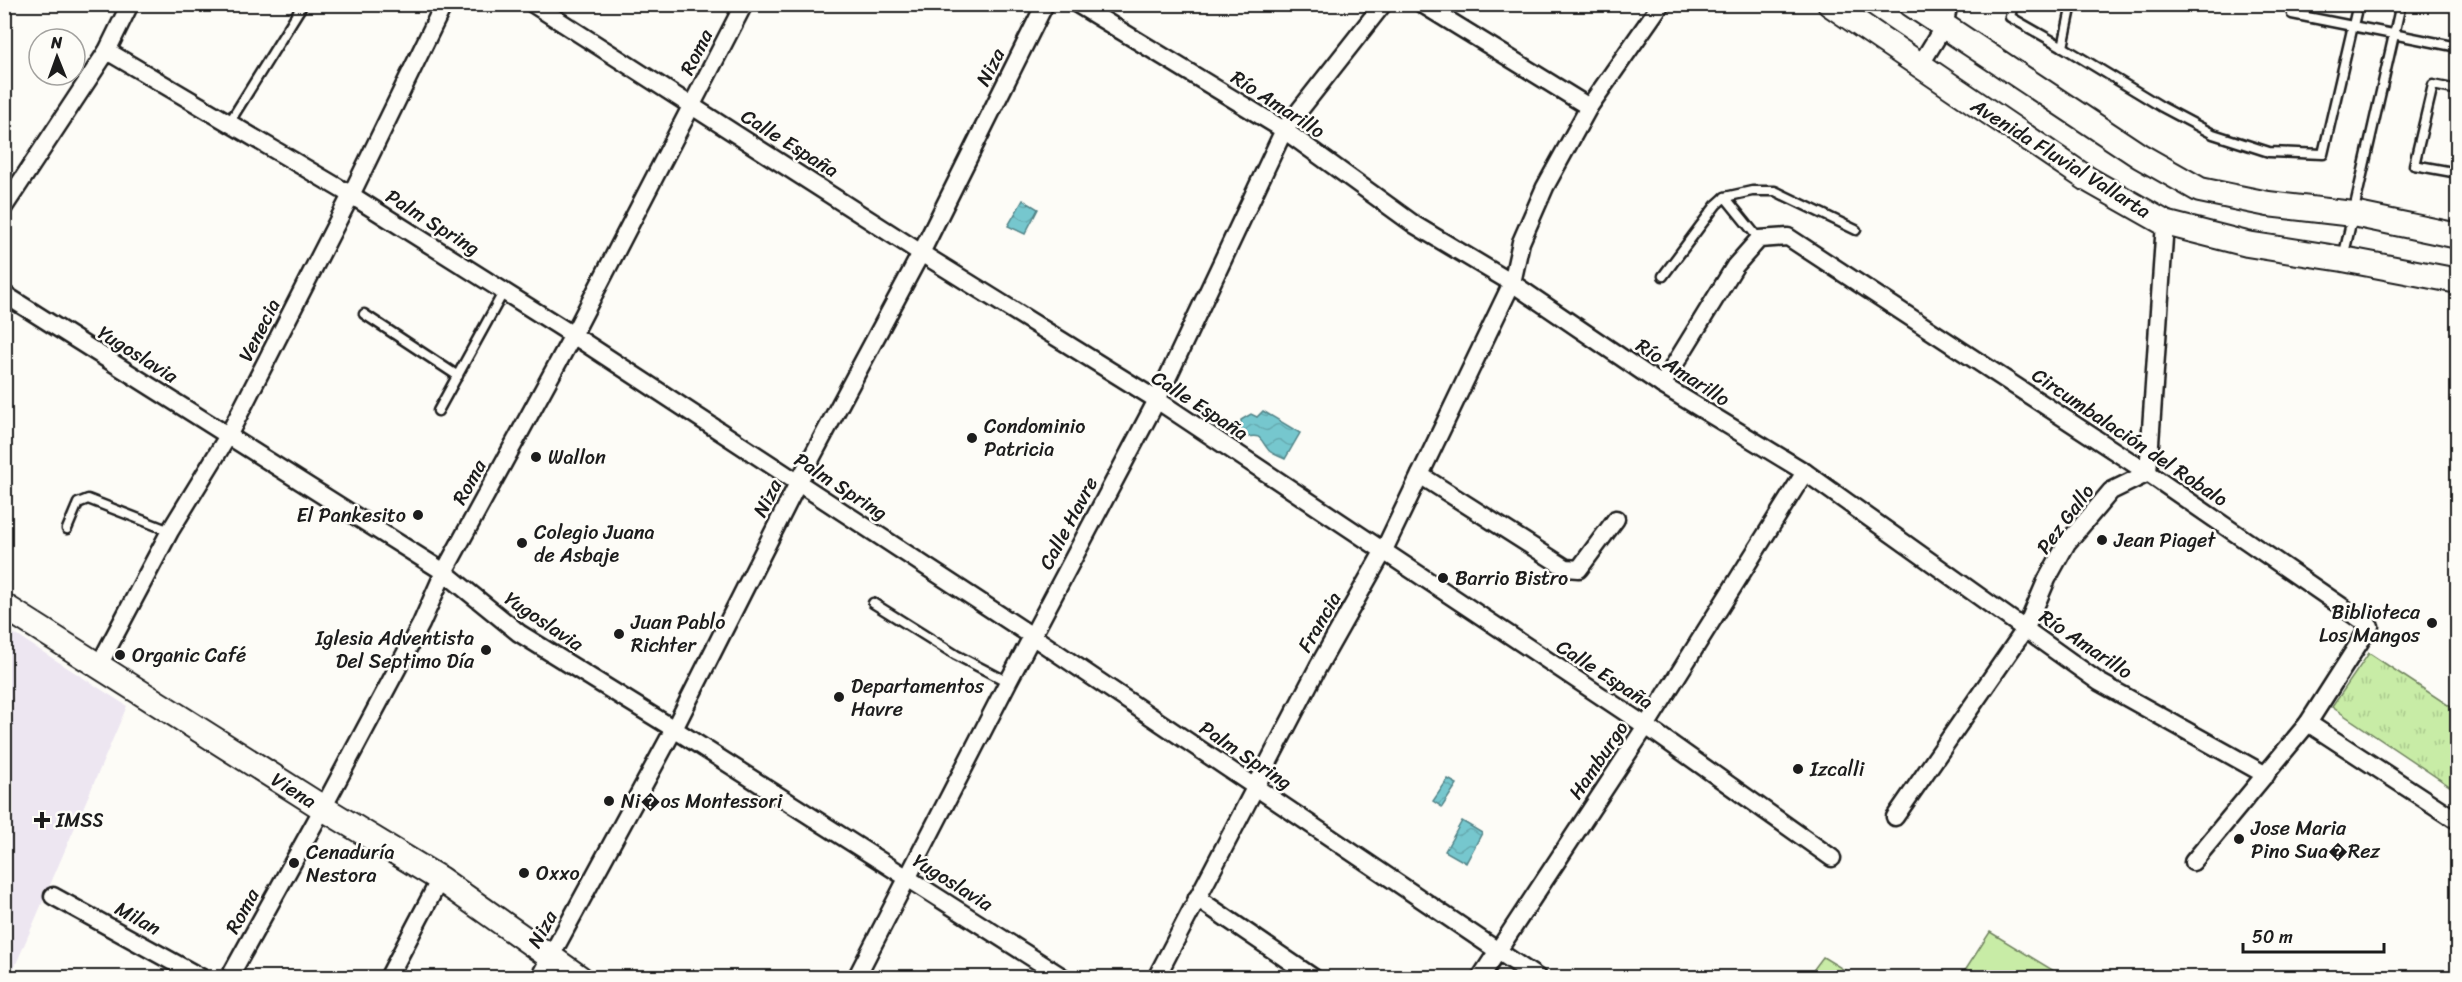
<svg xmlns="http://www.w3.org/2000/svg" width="2462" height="982" font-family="Sriracha,sans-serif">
	<defs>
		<pattern id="grass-tufts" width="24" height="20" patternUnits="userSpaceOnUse" patternTransform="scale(1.5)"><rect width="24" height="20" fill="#c8eca6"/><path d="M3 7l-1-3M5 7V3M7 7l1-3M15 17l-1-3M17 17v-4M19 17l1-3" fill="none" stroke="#abca8e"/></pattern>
		<pattern id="water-waves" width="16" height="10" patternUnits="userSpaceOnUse" patternTransform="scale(1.5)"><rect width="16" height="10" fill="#76c7ce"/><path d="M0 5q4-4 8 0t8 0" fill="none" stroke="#66aab0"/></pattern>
	</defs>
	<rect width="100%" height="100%" fill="#fdfcf7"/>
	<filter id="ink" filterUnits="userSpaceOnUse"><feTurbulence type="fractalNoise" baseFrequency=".0167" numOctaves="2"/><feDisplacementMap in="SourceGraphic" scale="12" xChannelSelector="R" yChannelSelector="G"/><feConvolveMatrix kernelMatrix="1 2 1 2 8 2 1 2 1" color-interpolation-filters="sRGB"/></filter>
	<g filter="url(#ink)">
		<polygon fill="#ede6f1" points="4,627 127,706 10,978 4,977"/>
		<polygon fill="url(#grass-tufts)" stroke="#728461" stroke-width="1.5" points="2369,653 2457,711 2457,791 2332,707"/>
		<g fill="#c8eca6" stroke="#728461" stroke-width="1.5">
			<polygon points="1990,932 2064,977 1961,977"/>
			<polygon points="1823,957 1856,977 1808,977"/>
		</g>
		<g fill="url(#water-waves)" stroke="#528387" stroke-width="1.5">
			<polygon points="1023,200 1038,209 1025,234 1008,226"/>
			<path d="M 1263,411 L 1300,433 L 1285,459 C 1279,456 1270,454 1267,448 C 1260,439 1261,434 1247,437 L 1241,430 L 1241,420 L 1251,414 L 1257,417 Z"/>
			<polygon points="1448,779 1457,784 1442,807 1433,801"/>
			<polygon points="1462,821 1482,833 1466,863 1445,851"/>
		</g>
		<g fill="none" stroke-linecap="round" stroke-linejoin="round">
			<defs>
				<g id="lane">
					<polyline points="2013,4 2010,17 2063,47 2162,107 2213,134 2269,152 2323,154 2358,4"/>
					<polyline points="2292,14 2458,47"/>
					<polyline points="2063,47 2072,4"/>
					<polyline points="2458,90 2433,85 2414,165 2458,173"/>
					<polyline points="229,123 303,4"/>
					<polyline points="1725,197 1752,191 1775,191 1856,230"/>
					<polyline points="2343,258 2401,4"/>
					<polyline points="1663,276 1716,205 1725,197 1759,239"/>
					<polyline points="364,314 458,376"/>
					<polyline points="438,411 504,291"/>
					<polyline points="67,529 78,503 88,499 170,531"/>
					<polyline points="873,603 956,655 1008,682"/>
				</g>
				<g id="street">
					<polyline points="533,4 921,253 1157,400 1646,726 1832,858"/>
					<polyline points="1077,4 1284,130 1415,225 1512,283 1662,385 1805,472 2099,682 2266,775"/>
					<polyline points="1422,4 1589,107"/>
					<polyline points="107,51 351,195 573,335 1032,636 1538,978"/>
					<polyline points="1919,67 1944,26 1949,4"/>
					<polyline points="4,207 107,51 130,4"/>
					<polyline points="4,294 444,572 519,633 674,729 1064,978"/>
					<polyline points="1662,385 1735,266 1759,239 1788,237 2148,473 2370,626 2308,723 2193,862"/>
					<polyline points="1420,475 1566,568 1579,569 1616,519"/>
					<polyline points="98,667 170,531 228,436 351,195 444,4"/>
					<polyline points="2308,723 2458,821"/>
					<polyline points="1895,817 2026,628 2047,579 2067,543 2111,491 2148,473 2165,223"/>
					<polyline points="53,896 202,978"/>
					<polyline points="1197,898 1314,978"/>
					<polyline points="229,978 323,808 421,624 444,572 573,335 744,4"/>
					<polyline points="388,978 440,879"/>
					<polyline points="539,978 674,729 798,483 921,253 1045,4"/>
					<polyline points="856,978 1008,682 1157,400 1284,130 1383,4"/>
					<polyline points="1156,978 1318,667 1383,552 1512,283 1521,242 1545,187 1589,107 1661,4"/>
					<polyline points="1480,978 1646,726 1805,472"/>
				</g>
				<g id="secondary">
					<polyline points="1830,4 2089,180 2165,223 2247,244 2343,259 2458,281"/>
					<polyline points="1911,4 2140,156 2200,190 2268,204 2353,214 2458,236"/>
					<polyline points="4,606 323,808 440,879 580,978"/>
				</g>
			</defs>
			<use href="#lane" stroke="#1c1c1c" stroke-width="13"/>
			<use href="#street" stroke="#1c1c1c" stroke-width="21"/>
			<use href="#secondary" stroke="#1c1c1c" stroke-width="28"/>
			<use href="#lane" stroke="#fdfcf7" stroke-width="8"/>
			<use href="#street" stroke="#fdfcf7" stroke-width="16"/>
			<use href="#secondary" stroke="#fdfcf7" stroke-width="24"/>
		</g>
	</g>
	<g fill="#1c1c1c" stroke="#fdfcf7" stroke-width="2">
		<circle cx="972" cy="438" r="6"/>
		<circle cx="536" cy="457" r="6"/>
		<circle cx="418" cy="515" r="6"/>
		<circle cx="2102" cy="540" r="6"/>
		<circle cx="522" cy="543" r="6"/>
		<circle cx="1443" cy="578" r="6"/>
		<circle cx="2432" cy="623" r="6"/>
		<circle cx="619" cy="634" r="6"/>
		<circle cx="486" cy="650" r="6"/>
		<circle cx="120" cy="655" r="6"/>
		<circle cx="839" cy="697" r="6"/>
		<circle cx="1798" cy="769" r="6"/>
		<circle cx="609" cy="801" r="6"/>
		<path d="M39 811h6v6h6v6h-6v6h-6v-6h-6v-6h6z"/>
		<circle cx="2239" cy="839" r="6"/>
		<circle cx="294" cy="863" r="6"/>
		<circle cx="524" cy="873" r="6"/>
	</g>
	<g text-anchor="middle" stroke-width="5" stroke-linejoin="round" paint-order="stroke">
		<g font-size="20" fill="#1c1c1c" stroke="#fdfcf7">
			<text transform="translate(696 52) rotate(-63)" y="7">Roma</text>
			<text transform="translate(990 67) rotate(-63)" y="7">Niza</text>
			<text transform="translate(1278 104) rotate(33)" y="7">Río Amarillo</text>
			<text transform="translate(790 143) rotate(32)" y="7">Calle España</text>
			<text transform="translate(2061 158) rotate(32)" y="7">Avenida Fluvial Vallarta</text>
			<text transform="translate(433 222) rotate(32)" y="7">Palm Spring</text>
			<text transform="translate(259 330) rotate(-63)" y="7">Venecia</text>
			<text transform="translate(138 354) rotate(32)" y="7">Yugoslavia</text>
			<text transform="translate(1683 372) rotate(33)" y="7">Río Amarillo</text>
			<text transform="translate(1200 405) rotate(33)" y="7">Calle España</text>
			<text transform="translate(2130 437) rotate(34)" y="7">Circumbalación del Robalo</text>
			<text transform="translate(469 482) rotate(-61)" y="7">Roma</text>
			<text transform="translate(841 486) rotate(33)" y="7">Palm Spring</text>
			<text transform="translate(767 498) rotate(-63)" y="7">Niza</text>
			<text transform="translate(2065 519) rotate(-53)" y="7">Pez Gallo</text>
			<text transform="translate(1068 523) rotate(-62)" y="7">Calle Havre</text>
			<text transform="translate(544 621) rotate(34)" y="7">Yugoslavia</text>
			<text transform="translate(1319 622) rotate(-60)" y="7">Francia</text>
			<text transform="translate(2086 644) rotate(34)" y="7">Río Amarillo</text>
			<text transform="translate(1605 674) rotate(33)" y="7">Calle España</text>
			<text transform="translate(1246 755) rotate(34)" y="7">Palm Spring</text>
			<text transform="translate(1598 760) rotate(-56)" y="7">Hamburgo</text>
			<text transform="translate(294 790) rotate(32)" y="7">Viena</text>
			<text transform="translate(953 882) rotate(32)" y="7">Yugoslavia</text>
			<text transform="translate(242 911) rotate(-61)" y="7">Roma</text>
			<text transform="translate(138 918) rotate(29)" y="7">Milan</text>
			<text transform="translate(542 929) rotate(-61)" y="7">Niza</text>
		</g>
		<g font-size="20" fill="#1c1c1c" stroke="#fdfcf7" text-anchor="start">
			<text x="984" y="433">Condominio<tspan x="984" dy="23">Patricia</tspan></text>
			<text x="548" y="464">Wallon</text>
			<text x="406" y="522" text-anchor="end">El Pankesito</text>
			<text x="534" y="539">Colegio Juana<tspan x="534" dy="23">de Asbaje</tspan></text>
			<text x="2114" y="547">Jean Piaget</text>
			<text x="1455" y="585">Barrio Bistro</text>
			<text x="2420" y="619" text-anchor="end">Biblioteca<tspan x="2420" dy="23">Los Mangos</tspan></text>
			<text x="631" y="629">Juan Pablo<tspan x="631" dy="23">Richter</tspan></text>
			<text x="474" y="645" text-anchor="end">Iglesia Adventista<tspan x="474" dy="23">Del Septimo Día</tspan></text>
			<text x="132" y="662">Organic Café</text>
			<text x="851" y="693">Departamentos<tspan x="851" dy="23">Havre</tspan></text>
			<text x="1810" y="776">Izcalli</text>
			<text x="621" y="808">Ni�os Montessori</text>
			<text x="56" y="827">IMSS</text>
			<text x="2251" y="835">Jose Maria<tspan x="2251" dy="23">Pino Sua�Rez</tspan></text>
			<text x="306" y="859">Cenaduría<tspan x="306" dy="23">Nestora</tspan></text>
			<text x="536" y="880">Oxxo</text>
		</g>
	</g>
	<rect width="2462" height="982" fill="none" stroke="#fdfcf7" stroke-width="24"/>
	<rect x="12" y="12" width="2438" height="958" fill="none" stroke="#1c1c1c" stroke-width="2" filter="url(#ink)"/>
	<g transform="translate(57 57) rotate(359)"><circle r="28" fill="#fdfcf7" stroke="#a3a29f" stroke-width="1.5"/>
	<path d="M0-4.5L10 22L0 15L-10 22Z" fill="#1c1c1c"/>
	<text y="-9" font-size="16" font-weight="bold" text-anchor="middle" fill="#1c1c1c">N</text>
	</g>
	<path d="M2243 943v9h141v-9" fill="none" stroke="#1c1c1c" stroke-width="3"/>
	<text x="2252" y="943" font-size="18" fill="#1c1c1c" stroke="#fdfcf7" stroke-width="4.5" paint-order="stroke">50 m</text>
</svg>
